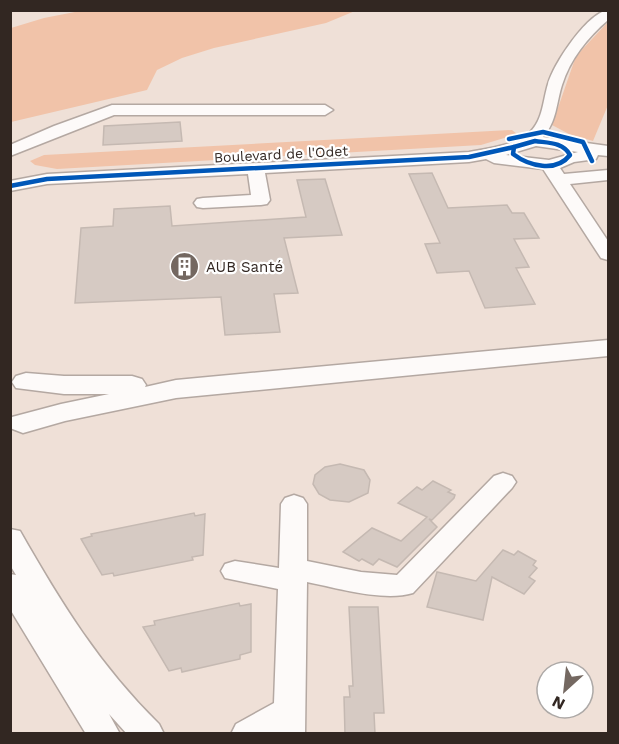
<svg xmlns="http://www.w3.org/2000/svg" width="619" height="744" font-family="'Work Sans',sans-serif">
	<rect width="100%" height="100%" fill="#efe0d7"/>
	<g fill="#f1c3a9">
		<polygon points="80,11 80,10 355,11 326,23 214,48 182,58 157,70 147,90 11,122 11,28 44,18"/>
		<polygon points="608,22 608,105 593,141 569,134 552,125 576,56"/>
		<polygon points="512,130 517,134 481,145 57,169 35,165 30,161 44,155"/>
	</g>
	<g fill="#d6cac3" stroke="#c5b9b2" stroke-width="1.5">
		<polygon points="180,122 182,141 103,145 104,126"/>
		<polygon points="432,173 448,208 507,205 512,213 524,213 539,238 514,239 529,267 516,268 535,304 485,308 469,271 437,273 425,244 440,243 409,174"/>
		<polygon points="325,179 342,235 284,238 298,293 274,294 280,332 225,335 221,297 75,303 81,228 113,226 114,209 170,206 172,226 306,217 297,180"/>
		<polygon points="340,464 364,470 370,480 368,493 349,502 330,500 319,494 313,484 315,475 325,467"/>
		<polygon points="433,481 451,490 448,492 455,495 454,498 432,520 429,519 437,527 397,567 379,559 373,565 362,559 359,561 343,552 372,528 401,541 427,517 398,503 417,487 422,490"/>
		<polygon points="194,513 195,516 205,514 203,555 192,557 193,560 114,576 113,573 102,575 81,539 92,536 91,534"/>
		<polygon points="503,550 514,555 518,551 536,561 533,565 537,568 529,577 535,581 524,594 492,577 483,620 427,607 437,572 476,581"/>
		<polygon points="239,603 240,606 251,604 251,652 240,655 240,659 182,672 181,668 169,671 143,627 155,625 154,621"/>
		<polygon points="349,607 378,607 384,713 374,713 375,734 345,734 344,697 350,697 349,686 353,686"/>
	</g>
	<g fill="none" stroke-linecap="round" stroke-linejoin="round">
		<defs>
			<g id="minor">
				<path d="M 608,10 L 608,20 C 588,37 570,59 562,85 C 556,104 557,121 543,137 L 608,146 L 608,156 L 598,155 L 596,159 L 574,162 L 560,168 L 564,174 L 608,170 L 608,180 L 570,184 L 608,241 L 608,260 L 601,258 L 543,169 L 494,163 L 486,159 L 469,162 L 265,173 L 270,200 L 267,204 L 261,205 L 203,208 L 197,207 L 194,203 L 197,199 L 203,198 L 251,195 L 248,174 L 47,184 L 10,191 L 10,181 L 47,174 L 469,152 C 490,148 513,146 530,132 C 543,120 543,100 548,84 C 554,64 586,14 608,10 ZM 536,146 L 578,152 L 549,160 L 506,155 Z"/>
				<polygon points="112,105 325,105 333,110 325,115 114,115 10,156 10,145 54,126"/>
				<path d="M 503,473 L 512,476 L 516,482 L 512,488 L 413,593 C 384,602 337,588 307,582 L 305,734 L 231,734 L 236,724 L 274,703 L 278,589 L 225,578 L 221,571 L 225,564 L 235,561 L 279,568 L 281,504 L 285,498 L 294,495 L 303,498 L 307,504 L 307,561 L 361,572 L 397,575 L 494,476 Z"/>
				<path d="M 10,529 L 20,531 C 61,603 100,666 159,724 L 164,734 L 127,734 L 109,714 L 120,734 L 86,734 L 10,609 L 10,574 L 16,575 L 10,565 Z"/>
			</g>
			<polygon id="major" points="608,340 608,356 176,398 65,421 23,433 10,428 12,417 61,404 109,394 64,394 16,388 12,382 16,376 26,373 64,376 132,376 142,379 146,385 145,387 176,380"/>
		</defs>
		<use href="#minor" stroke="#b4a8a2" stroke-width="3"/>
		<use href="#major" stroke="#b4a8a2" stroke-width="3"/>
		<use href="#minor" fill="#fdfaf9" fill-rule="evenodd"/>
		<use href="#major" fill="#fdfaf9" fill-rule="evenodd"/>
		<defs>
			<g id="cycleway">
				<polyline points="509,139 543,132 583,142 592,161"/>
				<path d="M 535,141 C 548,143 563,142 570,155 C 556,173 529,166 513,154 L 514,147 Z"/>
				<polyline points="10,186 47,179 469,157 514,147"/>
			</g>
		</defs>
		<use href="#cycleway" stroke="#fff" stroke-width="8"/>
		<use href="#cycleway" stroke="#0057b8" stroke-width="4.5"/>
	</g>
	<defs>
		<symbol id="building-disc" viewBox="-11 -11 22 22"><circle r="9.5" fill="#746861" stroke="#fff"/><path d="M-4-6H4V6H1V3H-1V6H-4ZM-2.5-4.3h1.7v1.8h-1.7ZM.8-4.3h1.7v1.8H.8ZM-2.5-1h1.7V.8h-1.7ZM.8-1h1.7V.8H.8Z" fill="#fff"/></symbol>
	</defs>
	<g fill-rule="evenodd">
		<use href="#building-disc" x="168" y="250" width="33" height="33"/>
	</g>
	<g text-anchor="middle" stroke-width="4.5" stroke-linejoin="round" paint-order="stroke">
		<g font-size="14" fill="#322722" stroke="#fff">
			<text transform="translate(281 154) rotate(-3)" y="5">Boulevard de l'Odet</text>
		</g>
		<g font-size="15" fill="#322722" stroke="#fff" text-anchor="start">
			<text x="206" y="272">AUB Santé</text>
		</g>
	</g>
	<rect width="619" height="744" fill="none" stroke="#322722" stroke-width="24"/>
	<g transform="translate(565 690) rotate(207)"><circle r="28" fill="#ffffff" stroke="#ada9a7" stroke-width="1.5"/>
	<path d="M0-4.5L10 22L0 15L-10 22Z" fill="#746861"/>
	<text y="-9" font-size="16" font-weight="bold" text-anchor="middle" fill="#322722">N</text>
	</g>
</svg>
